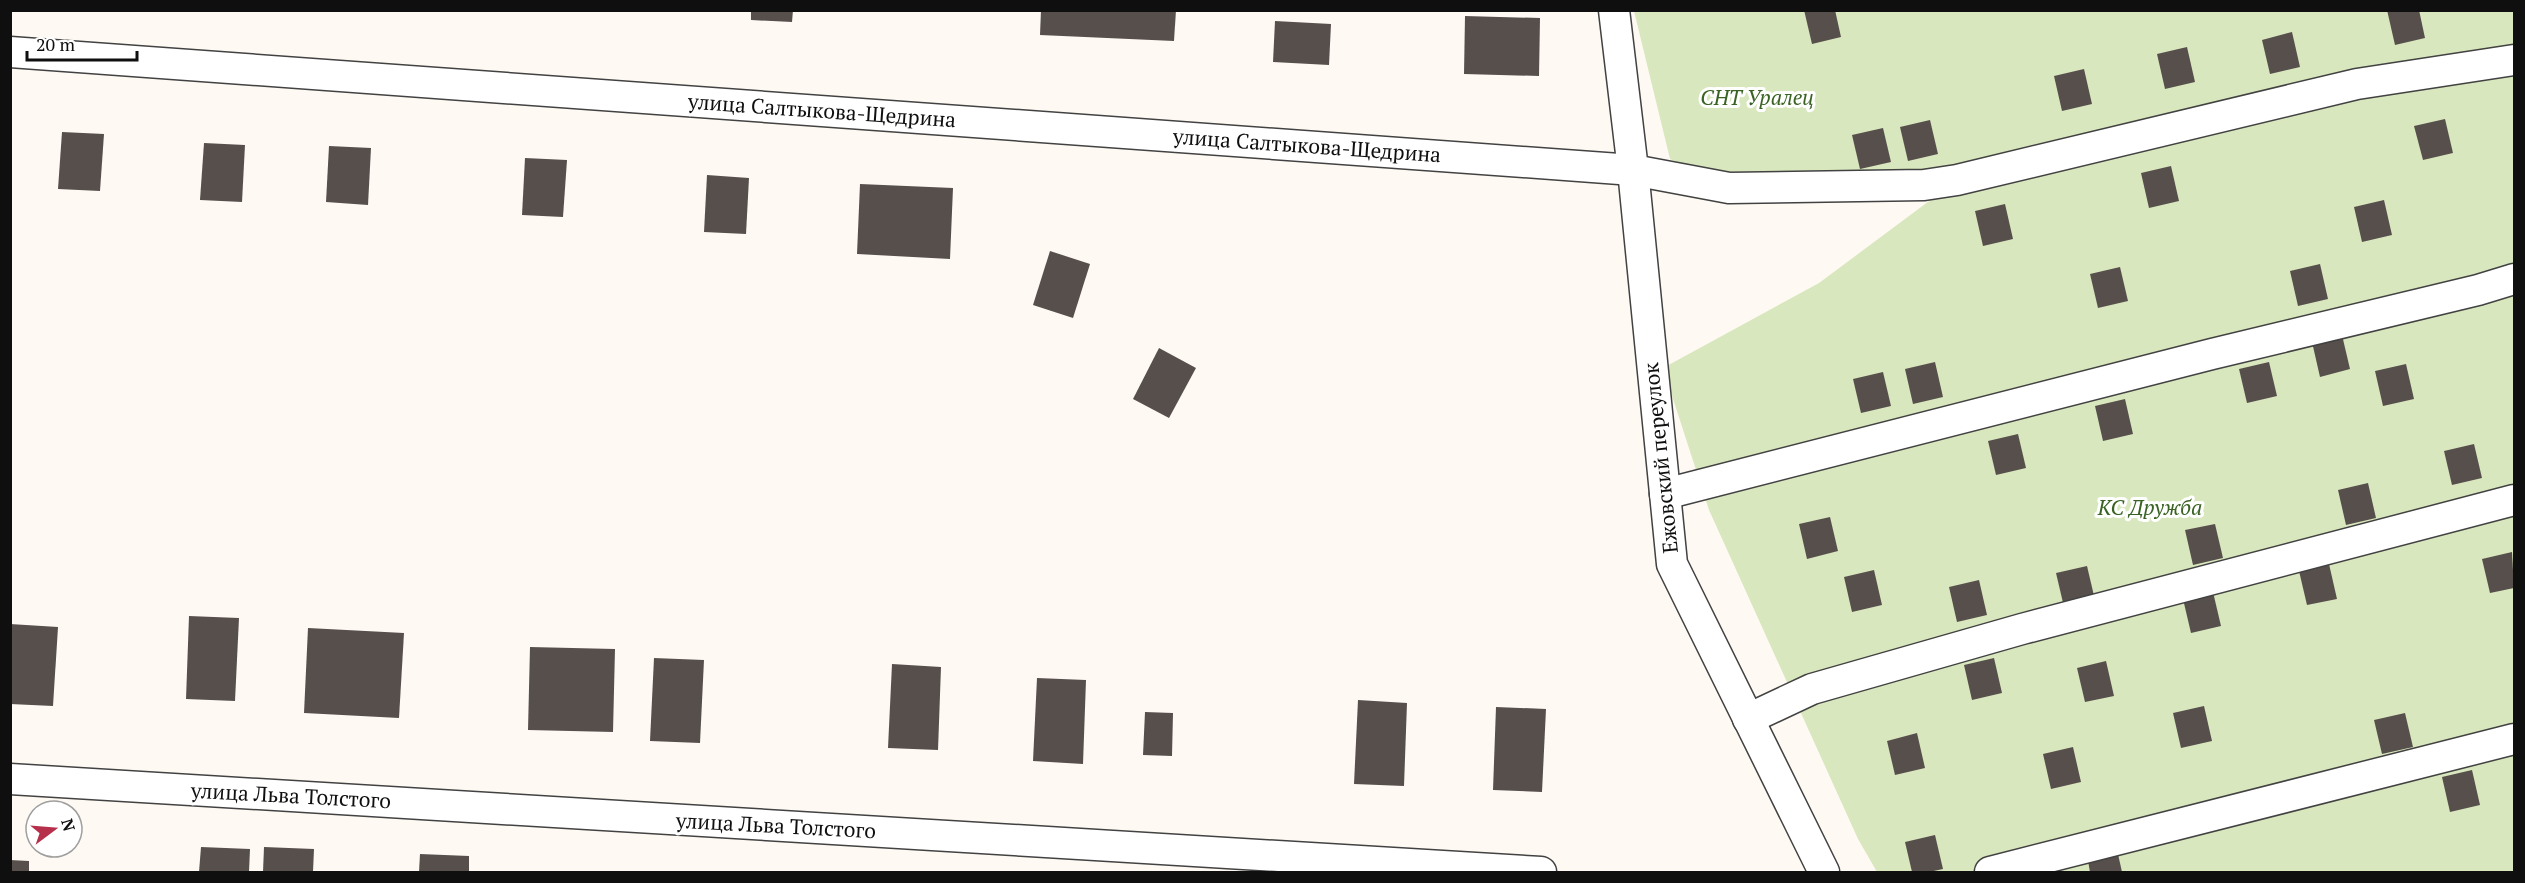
<svg xmlns="http://www.w3.org/2000/svg" width="2525" height="883" font-family="'PT Serif',serif">
	<rect width="100%" height="100%" fill="#fefaf3"/>
	<polygon fill="#d9e7be" points="1634,11 2514,11 2514,872 1877,872 1858,839 1709,510 1663,368 1819,283 1956,181 1729,188 1670,159"/>
	<g fill="#574f4c">
		<polygon points="751,10 793,10 792,22 751,20"/>
		<polygon points="1041,10 1176,10 1174,41 1040,35"/>
		<polygon points="1804,10 1835,10 1841,37 1812,44"/>
		<polygon points="2387,10 2419,10 2425,38 2395,45"/>
		<polygon points="1465,16 1540,18 1539,76 1464,74"/>
		<polygon points="1275,21 1331,24 1329,65 1273,62"/>
		<polygon points="2292,32 2300,67 2270,74 2262,40"/>
		<polygon points="2187,47 2195,82 2165,89 2157,54"/>
		<polygon points="2084,69 2092,104 2062,111 2054,76"/>
		<polygon points="2445,119 2453,153 2423,160 2414,126"/>
		<polygon points="1930,120 1938,154 1908,161 1900,127"/>
		<polygon points="1883,128 1891,162 1860,169 1852,135"/>
		<polygon points="62,132 104,134 100,191 58,189"/>
		<polygon points="204,143 245,145 242,202 200,200"/>
		<polygon points="329,146 371,148 368,205 326,202"/>
		<polygon points="525,158 567,160 563,217 522,215"/>
		<polygon points="2171,166 2179,201 2149,208 2141,173"/>
		<polygon points="707,175 749,178 746,234 704,232"/>
		<polygon points="860,184 953,188 950,259 857,254"/>
		<polygon points="2384,200 2392,235 2362,242 2354,207"/>
		<polygon points="2005,204 2013,239 1983,246 1975,211"/>
		<polygon points="1050,251 1090,264 1073,318 1033,305"/>
		<polygon points="2320,264 2328,299 2298,306 2290,271"/>
		<polygon points="2120,267 2128,301 2098,308 2090,274"/>
		<polygon points="2342,335 2350,369 2320,377 2312,342"/>
		<polygon points="1159,348 1196,368 1169,418 1133,399"/>
		<polygon points="1935,362 1943,397 1913,404 1905,369"/>
		<polygon points="2269,362 2277,396 2247,403 2239,369"/>
		<polygon points="2406,364 2414,399 2383,406 2375,371"/>
		<polygon points="1883,372 1891,406 1861,413 1853,379"/>
		<polygon points="2125,399 2133,434 2103,441 2095,406"/>
		<polygon points="2018,434 2026,468 1996,475 1988,441"/>
		<polygon points="2474,444 2482,478 2452,485 2444,451"/>
		<polygon points="2368,483 2376,518 2346,525 2338,490"/>
		<polygon points="1830,517 1838,551 1807,559 1799,524"/>
		<polygon points="2215,524 2223,558 2193,565 2185,530"/>
		<polygon points="2512,552 2514,588 2490,593 2482,559"/>
		<polygon points="2329,564 2337,599 2307,605 2299,571"/>
		<polygon points="2087,566 2095,600 2064,607 2056,573"/>
		<polygon points="1874,570 1882,605 1852,612 1844,577"/>
		<polygon points="1979,580 1987,615 1957,622 1949,587"/>
		<polygon points="2213,592 2221,626 2191,633 2183,599"/>
		<polygon points="189,616 239,618 235,701 186,699"/>
		<polygon points="10,624 58,627 53,706 10,704"/>
		<polygon points="308,628 404,633 399,718 304,713"/>
		<polygon points="530,647 615,649 613,732 528,730"/>
		<polygon points="654,658 704,660 700,743 650,741"/>
		<polygon points="1994,658 2002,693 1972,700 1964,665"/>
		<polygon points="2106,661 2114,696 2085,702 2077,668"/>
		<polygon points="892,664 941,667 938,750 888,748"/>
		<polygon points="1037,678 1086,680 1083,764 1033,761"/>
		<polygon points="1358,700 1407,703 1404,786 1354,784"/>
		<polygon points="2204,706 2212,741 2181,748 2173,713"/>
		<polygon points="1496,707 1546,709 1542,792 1493,790"/>
		<polygon points="1145,712 1173,713 1172,756 1143,755"/>
		<polygon points="2405,713 2413,747 2382,754 2374,720"/>
		<polygon points="1917,733 1925,768 1895,775 1887,741"/>
		<polygon points="2073,747 2081,782 2051,789 2043,754"/>
		<polygon points="2472,770 2480,805 2450,812 2442,777"/>
		<polygon points="1935,835 1943,869 1929,872 1912,872 1905,842"/>
		<polygon points="201,847 250,849 249,872 199,872"/>
		<polygon points="264,847 314,849 313,872 263,872"/>
		<polygon points="420,854 469,856 469,872 419,872"/>
		<polygon points="2118,854 2122,872 2090,872 2088,861"/>
		<polygon points="10,860 29,861 29,872 10,872"/>
	</g>
	<g fill="none" stroke-linecap="round" stroke-linejoin="round">
		<defs>
			<g id="minor">
				<polyline points="1614,10 1633,170 1672,564 1824,872"/>
				<polyline points="10,52 1633,170 1729,188 1924,185 1957,180 2357,84 2514,60"/>
				<polyline points="1665,494 2212,354 2478,290 2514,279"/>
				<polyline points="1748,719 1812,689 2022,629 2514,500"/>
				<polyline points="10,779 1541,872"/>
				<polyline points="1990,872 2514,739"/>
			</g>
		</defs>
		<use href="#minor" stroke="#424242" stroke-width="33"/>
		<use href="#minor" stroke="#fff" stroke-width="30"/>
	</g>
	<g text-anchor="middle" stroke-width="6" stroke-linejoin="round" paint-order="stroke">
		<g font-size="21" font-style="italic" fill="#3a6323" stroke="#fff">
			<text x="1757" y="105">СНТ Уралец</text>
			<text x="2150" y="515">КС Дружба</text>
		</g>
		<g font-size="21" fill="#0f0f0f" stroke="#fff">
			<text transform="translate(822 111) rotate(4)" y="7">улица Салтыкова-Щедрина</text>
			<text transform="translate(1307 146) rotate(4)" y="7">улица Салтыкова-Щедрина</text>
			<text transform="translate(1661 458) rotate(-96)" y="7">Ежовский переулок</text>
			<text transform="translate(291 796) rotate(3)" y="7">улица Льва Толстого</text>
			<text transform="translate(776 826) rotate(3)" y="7">улица Льва Толстого</text>
		</g>
	</g>
	<rect width="2525" height="883" fill="none" stroke="#0f0f0f" stroke-width="24"/>
	<g transform="translate(54 829) rotate(74)"><circle r="28" fill="#ffffff" stroke="#9f9f9f" stroke-width="1.5"/>
	<path d="M0-4.5L10 22L0 15L-10 22Z" fill="#b7304b"/>
	<text y="-9" font-size="16" font-weight="bold" text-anchor="middle" fill="#0f0f0f">N</text>
	</g>
	<path d="M27 51v9h110v-9" fill="none" stroke="#0f0f0f" stroke-width="3"/>
	<text x="36" y="51" font-size="18" fill="#0f0f0f" stroke="#ffffff" stroke-width="4.5" paint-order="stroke">20 m</text>
</svg>
